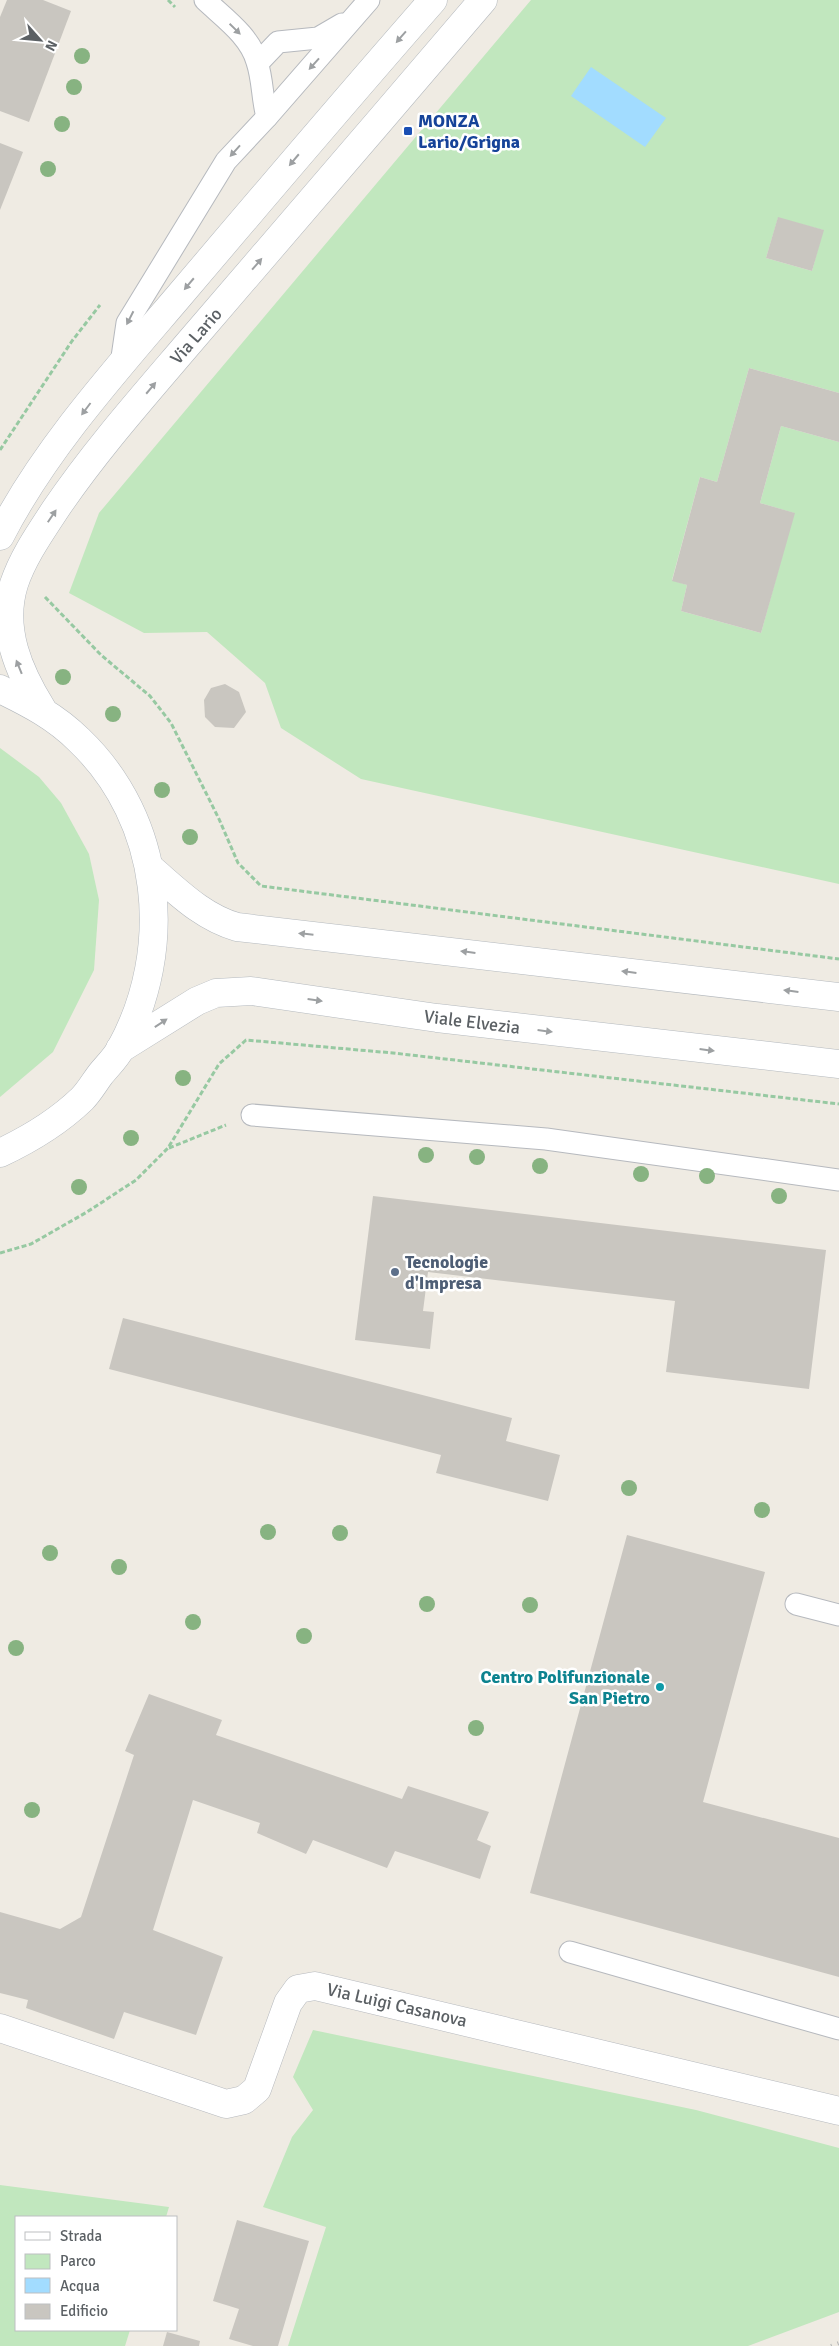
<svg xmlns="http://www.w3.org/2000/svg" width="839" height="2346" font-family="Signika,sans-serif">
	<rect width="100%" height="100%" fill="#efebe3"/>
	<g fill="#c1e7be" fill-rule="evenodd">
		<path d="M 531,0 L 839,0 L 839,393 L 749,368 L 717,482 L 700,477 L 672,580 L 687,585 L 681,611 L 761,633 L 794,513 L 760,503 L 781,426 L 839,442 L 839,884 L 361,779 L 281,728 L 265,683 L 207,632 L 144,633 L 69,593 L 99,513 ZM 778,218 L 823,230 L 812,271 L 766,258 Z"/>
		<polygon points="0,748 39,777 61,803 89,854 99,900 94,970 53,1052 0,1097"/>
		<polygon points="313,2030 696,2110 839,2148 839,2312 748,2346 288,2346 326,2227 263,2207 292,2137 313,2110 293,2077"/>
		<polygon points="0,2185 169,2207 166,2217 16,2217 16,2330 130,2330 125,2346 0,2346"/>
	</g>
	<polygon fill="#a2dcff" points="591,67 666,118 645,147 571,96"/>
	<g fill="#c9c6c0">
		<polygon points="7,0 43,0 71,11 29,122 0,111 0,17"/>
		<polygon points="0,143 23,152 0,210"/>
		<polygon points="778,217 824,230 812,271 766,258"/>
		<polygon points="749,368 839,393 839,442 781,426 760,503 795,513 761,633 681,611 687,585 672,581 700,477 717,482"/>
		<polygon points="225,684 239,692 246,712 234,728 215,727 205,717 204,700 211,688"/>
		<polygon points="373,1196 826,1250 809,1389 666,1372 675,1301 428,1272 423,1311 434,1312 430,1349 355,1340"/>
		<polygon points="123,1318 512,1418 506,1441 560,1455 548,1501 436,1473 441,1455 109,1369"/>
		<polygon points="627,1535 765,1572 703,1802 839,1838 839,1977 530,1893"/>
		<polygon points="149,1694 222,1720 216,1735 402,1799 408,1786 489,1812 477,1840 491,1846 480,1879 395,1851 387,1868 313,1840 306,1854 257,1833 260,1823 193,1800 153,1930 223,1957 196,2035 124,2012 114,2039 26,2008 28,2000 0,1993 0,1912 60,1929 81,1917 134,1755 125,1751"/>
		<polygon points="237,2220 309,2241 278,2346 253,2346 229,2339 239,2309 213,2301"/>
		<polygon points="167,2332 200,2341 199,2346 163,2346"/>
	</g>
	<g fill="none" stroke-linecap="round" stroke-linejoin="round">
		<defs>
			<g id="lane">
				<polyline points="258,63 278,42 318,38 342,24"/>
				<polyline points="267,117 369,0"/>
				<path d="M 121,364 L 127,323 L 226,161 L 267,117 C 262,99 263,80 257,62 C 250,36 224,18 205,0"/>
				<polyline points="252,1115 546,1139 839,1180"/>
				<polyline points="796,1604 839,1615"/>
				<polyline points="570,1952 839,2029"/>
			</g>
			<polyline id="street" points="0,2028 226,2104 244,2100 257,2089 288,2003 298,1989 315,1986 839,2111"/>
			<g id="secondary">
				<path d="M 0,536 C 44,450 116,370 179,296 C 263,197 347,98 433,0"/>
				<path d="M 0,689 C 29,703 56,717 79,740 C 163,820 175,949 121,1048 C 116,1058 107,1066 100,1075 C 94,1083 89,1092 82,1099 C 58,1122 30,1139 0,1153"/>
				<path d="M 42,709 C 19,672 0,629 14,584 C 23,557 40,533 55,510 C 95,451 142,398 188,344 C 287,229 385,115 483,0"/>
				<path d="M 150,868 C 177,891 202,917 237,927 L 839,997"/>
				<polyline points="120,1049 197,1001 216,993 251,991 437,1018 839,1064"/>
			</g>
		</defs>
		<use href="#lane" stroke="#b6b9be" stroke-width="23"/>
		<use href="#street" stroke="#b6b9be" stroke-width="29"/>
		<use href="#secondary" stroke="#b4b9be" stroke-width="29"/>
		<g stroke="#97c9a2" stroke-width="3" stroke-dasharray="5 2.5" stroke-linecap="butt">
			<polyline points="168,0 175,7"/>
			<polyline points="0,450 72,341 100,305"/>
			<polyline points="45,597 101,655 150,696 171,723 219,819 238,863 261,886 839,959"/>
			<polyline points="169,1148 226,1125"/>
			<polyline points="0,1253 31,1244 87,1212 136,1180 168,1148 219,1064 246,1040 393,1053 839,1104"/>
		</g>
		<use href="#lane" stroke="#fff" stroke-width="21"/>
		<use href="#street" stroke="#fff" stroke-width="28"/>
		<use href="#secondary" stroke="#fff" stroke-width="28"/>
		<polyline stroke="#b4b5b5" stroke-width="4" stroke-dasharray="1 6" stroke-linecap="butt" points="831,2346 839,2343"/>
	</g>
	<g fill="#87b381">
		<circle cx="82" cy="56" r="8"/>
		<circle cx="74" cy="87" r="8"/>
		<circle cx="62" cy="124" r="8"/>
		<circle cx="48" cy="169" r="8"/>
		<circle cx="63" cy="677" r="8"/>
		<circle cx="113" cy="714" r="8"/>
		<circle cx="162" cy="790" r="8"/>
		<circle cx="190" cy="837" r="8"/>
		<circle cx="183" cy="1078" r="8"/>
		<circle cx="131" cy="1138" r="8"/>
		<circle cx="426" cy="1155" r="8"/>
		<circle cx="477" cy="1157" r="8"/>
		<circle cx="540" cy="1166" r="8"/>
		<circle cx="641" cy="1174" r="8"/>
		<circle cx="707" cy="1176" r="8"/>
		<circle cx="79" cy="1187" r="8"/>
		<circle cx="779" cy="1196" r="8"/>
		<circle cx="629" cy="1488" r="8"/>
		<circle cx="762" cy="1510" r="8"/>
		<circle cx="268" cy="1532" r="8"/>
		<circle cx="340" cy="1533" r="8"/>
		<circle cx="50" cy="1553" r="8"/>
		<circle cx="119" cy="1567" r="8"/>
		<circle cx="427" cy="1604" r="8"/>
		<circle cx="530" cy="1605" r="8"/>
		<circle cx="193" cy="1622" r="8"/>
		<circle cx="304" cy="1636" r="8"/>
		<circle cx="16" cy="1648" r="8"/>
		<circle cx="476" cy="1728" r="8"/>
		<circle cx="32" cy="1810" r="8"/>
	</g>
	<defs><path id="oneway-solid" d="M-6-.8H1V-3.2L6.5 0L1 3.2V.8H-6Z" transform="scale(1.25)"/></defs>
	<g fill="#9da0a2">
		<use href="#oneway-solid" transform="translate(235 29) rotate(44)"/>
		<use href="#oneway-solid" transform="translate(401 37) rotate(131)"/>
		<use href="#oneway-solid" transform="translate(314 64) rotate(132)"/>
		<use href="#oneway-solid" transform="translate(235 151) rotate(132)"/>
		<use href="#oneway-solid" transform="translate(294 160) rotate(130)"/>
		<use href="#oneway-solid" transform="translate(257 264) rotate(-49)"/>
		<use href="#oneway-solid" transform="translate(189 284) rotate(130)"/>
		<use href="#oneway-solid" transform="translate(130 318) rotate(117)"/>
		<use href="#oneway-solid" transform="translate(151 388) rotate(-50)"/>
		<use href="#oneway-solid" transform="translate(86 409) rotate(127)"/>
		<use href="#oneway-solid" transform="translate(52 516) rotate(-56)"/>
		<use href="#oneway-solid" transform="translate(19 667) rotate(-112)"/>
		<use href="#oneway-solid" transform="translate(306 934) rotate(-174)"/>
		<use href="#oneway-solid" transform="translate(468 952) rotate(-173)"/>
		<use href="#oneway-solid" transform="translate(629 972) rotate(-173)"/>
		<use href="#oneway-solid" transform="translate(791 991) rotate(-173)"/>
		<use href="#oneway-solid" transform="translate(315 1000) rotate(8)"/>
		<use href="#oneway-solid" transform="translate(161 1023) rotate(-34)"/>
		<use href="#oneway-solid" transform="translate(545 1031) rotate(7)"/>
		<use href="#oneway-solid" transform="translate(707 1050) rotate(7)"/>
	</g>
	<rect fill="#1a4fb4" stroke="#fff" stroke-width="2" x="403" y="126" width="10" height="10" rx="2.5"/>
	<circle fill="#5c6f8a" stroke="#fff" stroke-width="2" cx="395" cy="1272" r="5"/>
	<circle fill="#0f9aa8" stroke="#fff" stroke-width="2" cx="660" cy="1687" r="5"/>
	<g text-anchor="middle" stroke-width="5" stroke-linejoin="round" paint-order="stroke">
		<g font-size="18" font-weight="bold" fill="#164399" stroke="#fff" text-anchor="start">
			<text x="418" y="127">MONZA<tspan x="418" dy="21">Lario/Grigna</tspan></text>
		</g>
		<g font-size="18" fill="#5b6064" stroke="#fff">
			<text transform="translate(196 336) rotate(-49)" y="6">Via Lario</text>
			<text transform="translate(472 1022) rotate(7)" y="6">Viale Elvezia</text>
			<text transform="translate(397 2005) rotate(13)" y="6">Via Luigi Casanova</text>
		</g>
		<g font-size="18" font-weight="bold" fill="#4e5e75" stroke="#fff" text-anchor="start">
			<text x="405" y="1268">Tecnologie<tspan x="405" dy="21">d'Impresa</tspan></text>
		</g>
		<g font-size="18" font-weight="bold" fill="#0d838f" stroke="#fff" text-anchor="end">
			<text x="650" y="1683">Centro Polifunzionale<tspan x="650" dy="21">San Pietro</tspan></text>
		</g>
	</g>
	<rect x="15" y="2216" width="162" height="115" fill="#ffffff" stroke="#bdbfc1"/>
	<rect x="25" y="2232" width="25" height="8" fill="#ffffff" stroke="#bdbfc1"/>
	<text x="60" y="2241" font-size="15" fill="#5b6064">Strada</text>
	<rect x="25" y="2254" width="25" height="15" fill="#c1e7be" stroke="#bdbfc1"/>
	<text x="60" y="2266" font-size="15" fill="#5b6064">Parco</text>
	<rect x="25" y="2278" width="25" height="15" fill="#a2dcff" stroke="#bdbfc1"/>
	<text x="60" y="2291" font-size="15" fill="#5b6064">Acqua</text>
	<rect x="25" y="2304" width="25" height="15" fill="#c9c6c0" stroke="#bdbfc1"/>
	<text x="60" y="2316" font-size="15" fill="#5b6064">Edificio</text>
	<g transform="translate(40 40) rotate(117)" stroke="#ffffff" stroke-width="4" paint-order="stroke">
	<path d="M0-4L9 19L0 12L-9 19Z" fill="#5b6064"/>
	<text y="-8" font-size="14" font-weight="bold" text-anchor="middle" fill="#5b6064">N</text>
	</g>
</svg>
